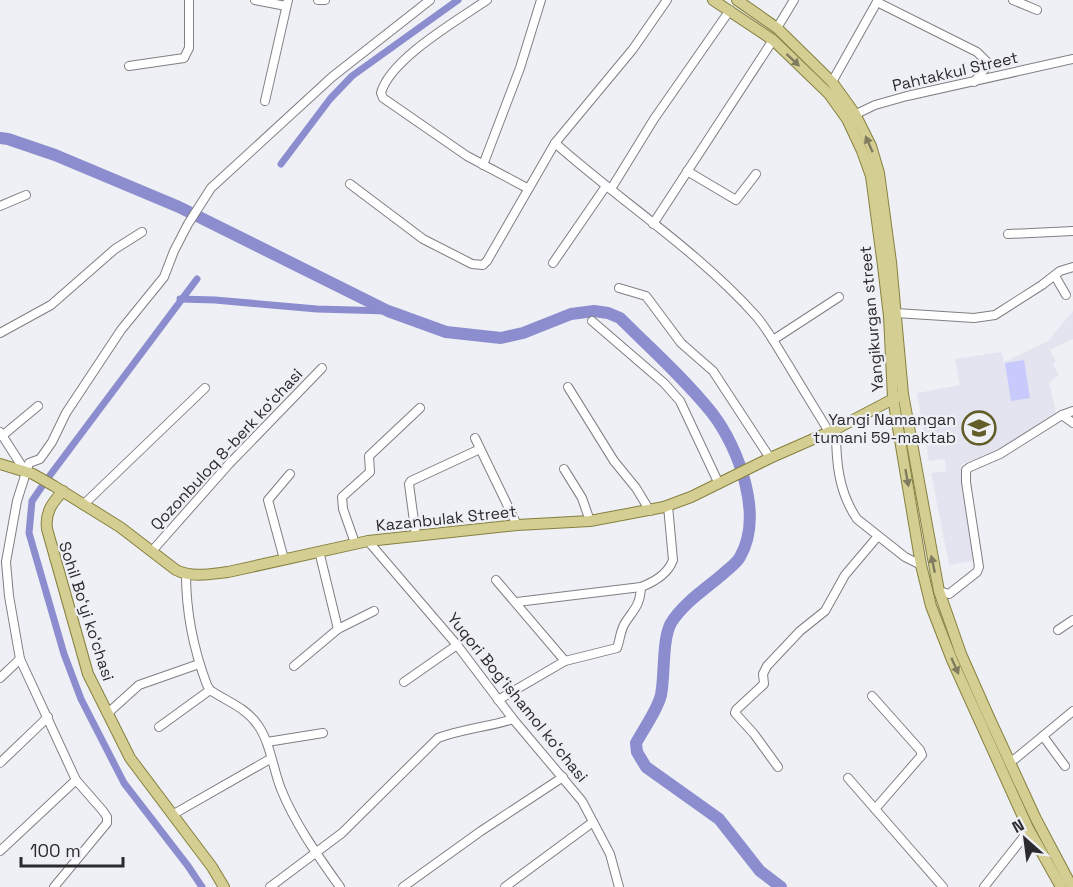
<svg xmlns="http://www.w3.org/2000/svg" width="1073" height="887" font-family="'Space Grotesk',sans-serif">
	<rect width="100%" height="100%" fill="#eff0f5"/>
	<polygon fill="#e3e4f0" points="1073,311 1073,339 1050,350 1056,362 1053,364 1059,375 1049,382 1056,413 1013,444 962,464 961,469 977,560 949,565 931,473 946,471 945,459 929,461 917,393 960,385 955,359 1001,352 1004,362 1048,341"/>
	<polygon fill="#c7cafa" points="1024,360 1030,398 1011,401 1005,363"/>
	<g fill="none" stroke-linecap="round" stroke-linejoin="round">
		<g stroke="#8b8dcf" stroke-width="7">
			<polyline points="281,164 330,99 352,76 458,0"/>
			<polyline points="197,279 45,482 32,501 29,533 64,654 81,699 124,783 188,866 202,887"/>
			<polyline points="180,299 215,300 317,309 388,311"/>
		</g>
		<path stroke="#8b8dcf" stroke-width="12" d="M 0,138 L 8,139 L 55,155 L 179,207 L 388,311 L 446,332 L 501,338 L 523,333 L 571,314 L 594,311 L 608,313 L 620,318 C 651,349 685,379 712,413 C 739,448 764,516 740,557 C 736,564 729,568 724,573 C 707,588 683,603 671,623 C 662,639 665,675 661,695 C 657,711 644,728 636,743 L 637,752 L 646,767 L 719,819 L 760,871 L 781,887"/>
		<defs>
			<g id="minor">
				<polyline points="255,0 286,6"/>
				<polyline points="318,0 325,0"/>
				<path d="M 487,0 C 458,20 390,59 381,93 L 383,98 L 467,156 L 527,188"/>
				<polyline points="1013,0 1037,10"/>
				<polyline points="877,2 977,52 989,64 974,82"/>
				<polyline points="777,28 794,0"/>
				<polyline points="129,66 184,58 189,48 189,0"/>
				<polyline points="832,82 878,0"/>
				<polyline points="265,101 288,0"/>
				<polyline points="850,117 875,105 907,96 1073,59"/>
				<path d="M 555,143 C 620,201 697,250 756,316 C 769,331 778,349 789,366 C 802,388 816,410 829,432"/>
				<polyline points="483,165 520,68 541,0"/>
				<polyline points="687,171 736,200 756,174"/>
				<polyline points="350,184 423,239 472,264 483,265 487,261 555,143 633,49 667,0"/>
				<polyline points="611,189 654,119 730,10"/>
				<polyline points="0,206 26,195"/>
				<polyline points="653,224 773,40"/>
				<polyline points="1008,234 1073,231"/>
				<polyline points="553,263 606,186"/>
				<polyline points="1055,276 1066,295"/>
				<polyline points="619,288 646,296 681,343 713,371 770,458"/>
				<polyline points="896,313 974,318 995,315 1042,285 1060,271 1073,267"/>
				<polyline points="592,321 664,383 680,401 719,484"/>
				<polyline points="0,333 51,305 115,249 142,232"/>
				<polyline points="773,340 839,297"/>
				<polyline points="568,387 614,461 636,488 650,511"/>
				<polyline points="1062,415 1073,423"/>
				<path d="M 836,429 C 836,461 838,491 857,519 L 905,557 L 921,565"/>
				<polyline points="0,432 25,471"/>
				<polyline points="2,436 38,406"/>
				<polyline points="475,438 517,525"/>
				<polyline points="564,469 582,498 590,521"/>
				<polyline points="83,505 205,388"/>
				<polyline points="416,536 409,484 411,481 480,449"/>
				<polyline points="368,541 457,645 513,719 582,801 610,854 619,887"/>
				<polyline points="355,543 343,509 342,497 370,472 369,456 420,408"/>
				<polyline points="152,551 229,464 322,368"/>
				<polyline points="319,551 338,629"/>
				<polyline points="284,559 268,500 290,474"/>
				<path d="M 186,574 C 186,613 193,648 207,685 L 210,690 C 226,701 245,707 257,724 C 270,741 273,769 281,789 C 295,824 318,856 340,887"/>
				<polyline points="496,580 565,661"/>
				<polyline points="939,591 949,594 977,572 979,567 966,482 966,470 970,467 1000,454 1062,415 1073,411"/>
				<path d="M 517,602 L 641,587 C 654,582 668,574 673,560 L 668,506"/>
				<polyline points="1058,630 1073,620"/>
				<polyline points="294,666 338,629 374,611"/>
				<polyline points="0,678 20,659"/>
				<polyline points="404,682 457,645"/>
				<polyline points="872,696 920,750 922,755 875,809"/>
				<path d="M 498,700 L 565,661 L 617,648 C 620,640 620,631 625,623 C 634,609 640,606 641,587"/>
				<polyline points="108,713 139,685 199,664"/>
				<polyline points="159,727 210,690"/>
				<polyline points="1043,736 1065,766"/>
				<polyline points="267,742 323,733"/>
				<polyline points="1008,760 1015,759 1073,711"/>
				<polyline points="0,763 48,717"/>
				<polyline points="778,767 754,734 735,713 736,710 764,684 763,674 767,666 800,631 825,611 845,575 878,536"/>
				<polyline points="848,778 943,887"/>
				<polyline points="172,815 270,759"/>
				<polyline points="0,851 76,780"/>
				<polyline points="54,887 107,823 107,817 103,811 76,780 20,659 9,596 6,562 17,501 29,463 40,459 52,442 66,413 121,330 164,277 174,251 188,224 211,188 332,77 430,0"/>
				<path d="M 270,887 L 342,833 L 438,738 C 462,729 488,727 513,719"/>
				<polyline points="403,887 481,831 563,777"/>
				<polyline points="505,887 593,822"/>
				<polyline points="984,887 1022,839 1028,828"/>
			</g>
			<g id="major">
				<polyline points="713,0 773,40 829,94 847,119 862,151 871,176 883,266 889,316 893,398 921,565 931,606 952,660 1028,828 1061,887"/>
				<polyline points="737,0 777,28 832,82 855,114 871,146 879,173 891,262 903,394 939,591 961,654 988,715 1036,819 1072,887"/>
				<path d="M 0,464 L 33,474 L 54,486 L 120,527 L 176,570 C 192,578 211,574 228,572 L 368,541 L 517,525 L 590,521 L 664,507 L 691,497 L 770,458 L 836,429 L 897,397"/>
				<path d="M 63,491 C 52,503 45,512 47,529 L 88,674 L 130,758 L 212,867 L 224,887"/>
			</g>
		</defs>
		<use href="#minor" stroke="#7f7f84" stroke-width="10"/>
		<use href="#major" stroke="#86803f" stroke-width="12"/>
		<use href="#minor" stroke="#fff" stroke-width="8"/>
		<use href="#major" stroke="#d4ce92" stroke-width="10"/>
	</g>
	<defs><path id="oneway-solid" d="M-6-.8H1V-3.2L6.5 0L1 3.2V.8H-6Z" transform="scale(1.5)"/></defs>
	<g fill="#807c60">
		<use href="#oneway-solid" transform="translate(793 60) rotate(43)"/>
		<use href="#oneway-solid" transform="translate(869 144) rotate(-114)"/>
		<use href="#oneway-solid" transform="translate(907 478) rotate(80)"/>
		<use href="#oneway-solid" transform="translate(933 564) rotate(-102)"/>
		<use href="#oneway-solid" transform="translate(955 666) rotate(66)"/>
	</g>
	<defs>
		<symbol id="school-ring" viewBox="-11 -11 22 22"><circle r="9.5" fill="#eff0f5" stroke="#625e2a" stroke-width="1.5"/><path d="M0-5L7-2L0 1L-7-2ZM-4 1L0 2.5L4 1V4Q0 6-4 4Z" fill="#625e2a"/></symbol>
	</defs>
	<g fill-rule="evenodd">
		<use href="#school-ring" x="960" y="409" width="38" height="38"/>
	</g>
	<g text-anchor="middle" stroke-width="4.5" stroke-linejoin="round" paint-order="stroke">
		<g font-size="16" fill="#2b2b2d" stroke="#eff0f5">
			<text transform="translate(955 71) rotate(-13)" y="6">Pahtakkul Street</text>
			<text transform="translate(871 319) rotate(-95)" y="6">Yangikurgan street</text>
			<text transform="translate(226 449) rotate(-47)" y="6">Qozonbuloq 8-berk koʻchasi</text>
			<text transform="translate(446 518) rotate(-6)" y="6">Kazanbulak Street</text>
			<text transform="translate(87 611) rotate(72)" y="6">Sohil Boʻyi koʻchasi</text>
			<text transform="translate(518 697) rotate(51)" y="6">Yuqori Bogʻishamol koʻchasi</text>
		</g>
		<g font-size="16" fill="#2b2b2d" stroke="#eff0f5" text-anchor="end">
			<text x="956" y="425">Yangi Namangan<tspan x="956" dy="18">tumani 59-maktab</tspan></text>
		</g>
	</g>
	<g transform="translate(1025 839) rotate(332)" stroke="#eff0f5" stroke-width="4.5" paint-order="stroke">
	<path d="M0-4.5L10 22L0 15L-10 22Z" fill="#2b2b2d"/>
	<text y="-9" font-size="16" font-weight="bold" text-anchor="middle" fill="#2b2b2d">N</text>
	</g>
	<path d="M21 857v9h102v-9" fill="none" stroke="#2b2b2d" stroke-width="3"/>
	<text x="30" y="857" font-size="18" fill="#2b2b2d" stroke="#eff0f5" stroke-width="4.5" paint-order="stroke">100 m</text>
</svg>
